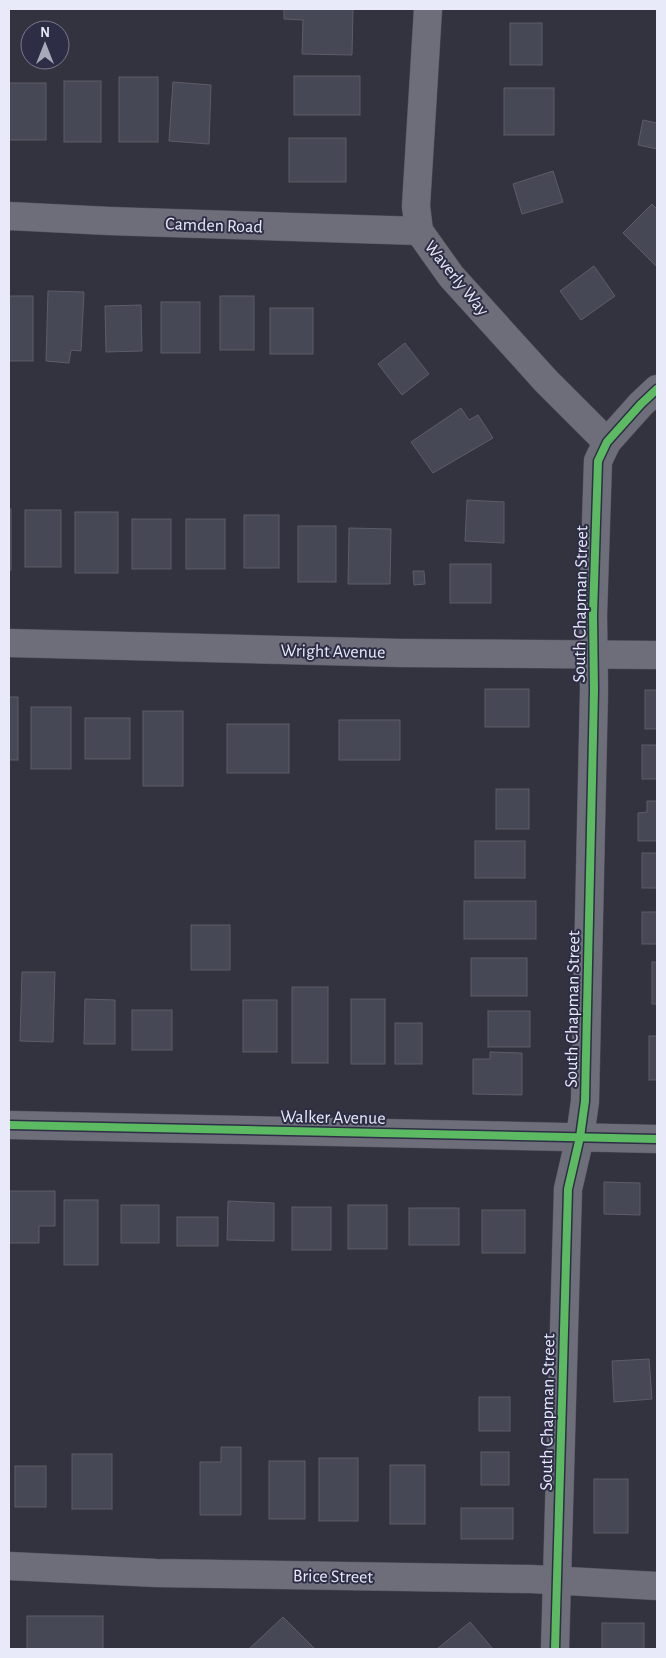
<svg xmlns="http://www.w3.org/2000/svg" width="666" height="1658" font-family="'Alegreya Sans',sans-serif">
	<rect width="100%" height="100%" fill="#33333f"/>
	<g fill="#474856" stroke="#5c5d67">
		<polygon points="284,9 353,9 352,55 302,54 303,20 284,19"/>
		<rect x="510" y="23" width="32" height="42"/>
		<rect x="294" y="76" width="66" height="39"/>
		<rect x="119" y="77" width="39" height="65"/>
		<rect x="64" y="81" width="37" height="61"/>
		<polygon points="173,82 211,85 209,144 169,141"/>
		<rect x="9" y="83" width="37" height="57"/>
		<rect x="504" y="88" width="50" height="47"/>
		<polygon points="643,120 657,123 657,149 638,145"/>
		<rect x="289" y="138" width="57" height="44"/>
		<polygon points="553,171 563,202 522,214 513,184"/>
		<polygon points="652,204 657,209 657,267 623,233"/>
		<polygon points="594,266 615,296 581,320 560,291"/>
		<polygon points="48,291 84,292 81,351 71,350 69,363 46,361"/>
		<rect x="9" y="296" width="24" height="65"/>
		<rect x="220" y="296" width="34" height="54"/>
		<rect x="161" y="302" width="39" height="51"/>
		<polygon points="141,305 142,351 106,352 105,306"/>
		<rect x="270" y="308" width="43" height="46"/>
		<polygon points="405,343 429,374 402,395 378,364"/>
		<polygon points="461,408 469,420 478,415 493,438 433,473 411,442"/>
		<polygon points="467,500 504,502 504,543 465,541"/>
		<rect x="9" y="509" width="2" height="61"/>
		<rect x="25" y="510" width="36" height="57"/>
		<rect x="75" y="512" width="43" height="61"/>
		<rect x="244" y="515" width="35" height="53"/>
		<rect x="132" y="519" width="39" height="50"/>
		<rect x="186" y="519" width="39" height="50"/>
		<rect x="298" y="526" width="38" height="56"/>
		<polygon points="349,528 391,529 390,584 348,584"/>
		<rect x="450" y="564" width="41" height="39"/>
		<polygon points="413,571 424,571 425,584 414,585"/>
		<rect x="485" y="689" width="44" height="38"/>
		<rect x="645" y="690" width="12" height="39"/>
		<rect x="9" y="697" width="9" height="63"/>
		<rect x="31" y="707" width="40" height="62"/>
		<rect x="143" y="711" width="40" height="75"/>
		<rect x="85" y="718" width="45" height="41"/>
		<rect x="339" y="720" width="61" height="40"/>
		<rect x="227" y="724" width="62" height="49"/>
		<rect x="642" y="745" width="15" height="34"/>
		<rect x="496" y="789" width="33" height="40"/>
		<polygon points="647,801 657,801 657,841 638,841 638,813 647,812"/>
		<rect x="475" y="841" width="50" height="37"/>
		<rect x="642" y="853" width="15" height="35"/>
		<rect x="464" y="901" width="72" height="38"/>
		<rect x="642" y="912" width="15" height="32"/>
		<rect x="191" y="925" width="39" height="45"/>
		<rect x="471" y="958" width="56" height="38"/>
		<rect x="652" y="962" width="5" height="42"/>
		<polygon points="22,972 55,972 53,1042 20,1041"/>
		<rect x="292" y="987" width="36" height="76"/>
		<polygon points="85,999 115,1000 115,1044 84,1044"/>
		<rect x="351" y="999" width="34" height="65"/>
		<rect x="243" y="1000" width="34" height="52"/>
		<rect x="132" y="1010" width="40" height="40"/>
		<rect x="488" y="1011" width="42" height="36"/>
		<rect x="395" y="1023" width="27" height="41"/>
		<rect x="649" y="1036" width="8" height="44"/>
		<polygon points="490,1052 522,1053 522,1095 473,1094 473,1059 490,1059"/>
		<polygon points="604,1182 640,1183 640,1215 604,1214"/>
		<polygon points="9,1191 55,1191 55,1226 39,1226 39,1243 9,1243"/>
		<rect x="64" y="1200" width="34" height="65"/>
		<polygon points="228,1201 274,1203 274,1241 227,1240"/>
		<rect x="121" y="1205" width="38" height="38"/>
		<rect x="348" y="1205" width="39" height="44"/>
		<rect x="292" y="1207" width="39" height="43"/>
		<rect x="409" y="1208" width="50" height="37"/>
		<rect x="482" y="1210" width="43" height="43"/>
		<rect x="177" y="1217" width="41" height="29"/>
		<polygon points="649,1359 652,1399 614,1402 612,1361"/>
		<rect x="479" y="1397" width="31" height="34"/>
		<polygon points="221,1447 241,1447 241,1515 200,1515 200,1462 221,1462"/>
		<rect x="481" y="1452" width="28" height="33"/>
		<rect x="72" y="1454" width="40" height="55"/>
		<rect x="319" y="1458" width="39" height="63"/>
		<rect x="269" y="1461" width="36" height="58"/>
		<rect x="390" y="1465" width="35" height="59"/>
		<rect x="15" y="1466" width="31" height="41"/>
		<rect x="594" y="1479" width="34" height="54"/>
		<rect x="461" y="1508" width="52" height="31"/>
		<rect x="27" y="1616" width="76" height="33"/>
		<polygon points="283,1617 315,1649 249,1649"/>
		<polygon points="470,1622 493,1649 437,1649"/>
		<rect x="602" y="1623" width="42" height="26"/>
	</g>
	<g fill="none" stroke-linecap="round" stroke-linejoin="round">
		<defs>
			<g id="minor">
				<polyline points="428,9 416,206 419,231 451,276 546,381 607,442"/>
				<polyline points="9,216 109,221 419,231"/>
				<polyline points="9,643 401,653 657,655"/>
				<polyline points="9,1566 156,1573 531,1579 657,1586"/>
			</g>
			<g id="tertiary">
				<polyline points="9,1125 657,1139"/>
				<polyline points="555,1649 568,1189 580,1137 585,1101 594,690 593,615 598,461 607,442 641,404 657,389"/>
			</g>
		</defs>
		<use href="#minor" stroke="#51515c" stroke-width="29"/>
		<use href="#tertiary" stroke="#51515c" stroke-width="29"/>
		<use href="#minor" stroke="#6e6e7b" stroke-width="28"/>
		<use href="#tertiary" stroke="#6e6e7b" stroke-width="28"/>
		<defs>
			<g id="cycleway">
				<polyline points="9,1125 657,1139"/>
				<polyline points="555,1649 568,1189 580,1137 585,1101 594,690 593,615 598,461 607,442 641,404 657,389"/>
			</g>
		</defs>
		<use href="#cycleway" stroke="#2d2e45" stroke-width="11"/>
		<use href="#cycleway" stroke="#5cba63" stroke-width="8"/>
	</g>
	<g text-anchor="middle" stroke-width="4" stroke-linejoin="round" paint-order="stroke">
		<g font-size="18" fill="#e8eafa" stroke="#2d2e45">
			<text transform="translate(214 225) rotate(2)" y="6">Camden Road</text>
			<text transform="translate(457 278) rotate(51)" y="6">Waverly Way</text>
			<text transform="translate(580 604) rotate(-89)" y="6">South Chapman Street</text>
			<text transform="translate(333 651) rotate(1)" y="6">Wright Avenue</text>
			<text transform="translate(572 1009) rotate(-89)" y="6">South Chapman Street</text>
			<text transform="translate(333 1117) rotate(1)" y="6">Walker Avenue</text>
			<text transform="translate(547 1412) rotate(-89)" y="6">South Chapman Street</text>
			<text transform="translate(333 1576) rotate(1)" y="6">Brice Street</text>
		</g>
	</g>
	<rect width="666" height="1658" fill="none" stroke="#e8eafa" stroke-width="20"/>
	<g transform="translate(45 45)"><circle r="24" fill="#2d2e45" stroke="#78798d"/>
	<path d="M0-4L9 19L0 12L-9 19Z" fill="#a9aab9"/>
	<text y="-8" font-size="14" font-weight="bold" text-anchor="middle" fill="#e8eafa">N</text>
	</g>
</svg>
